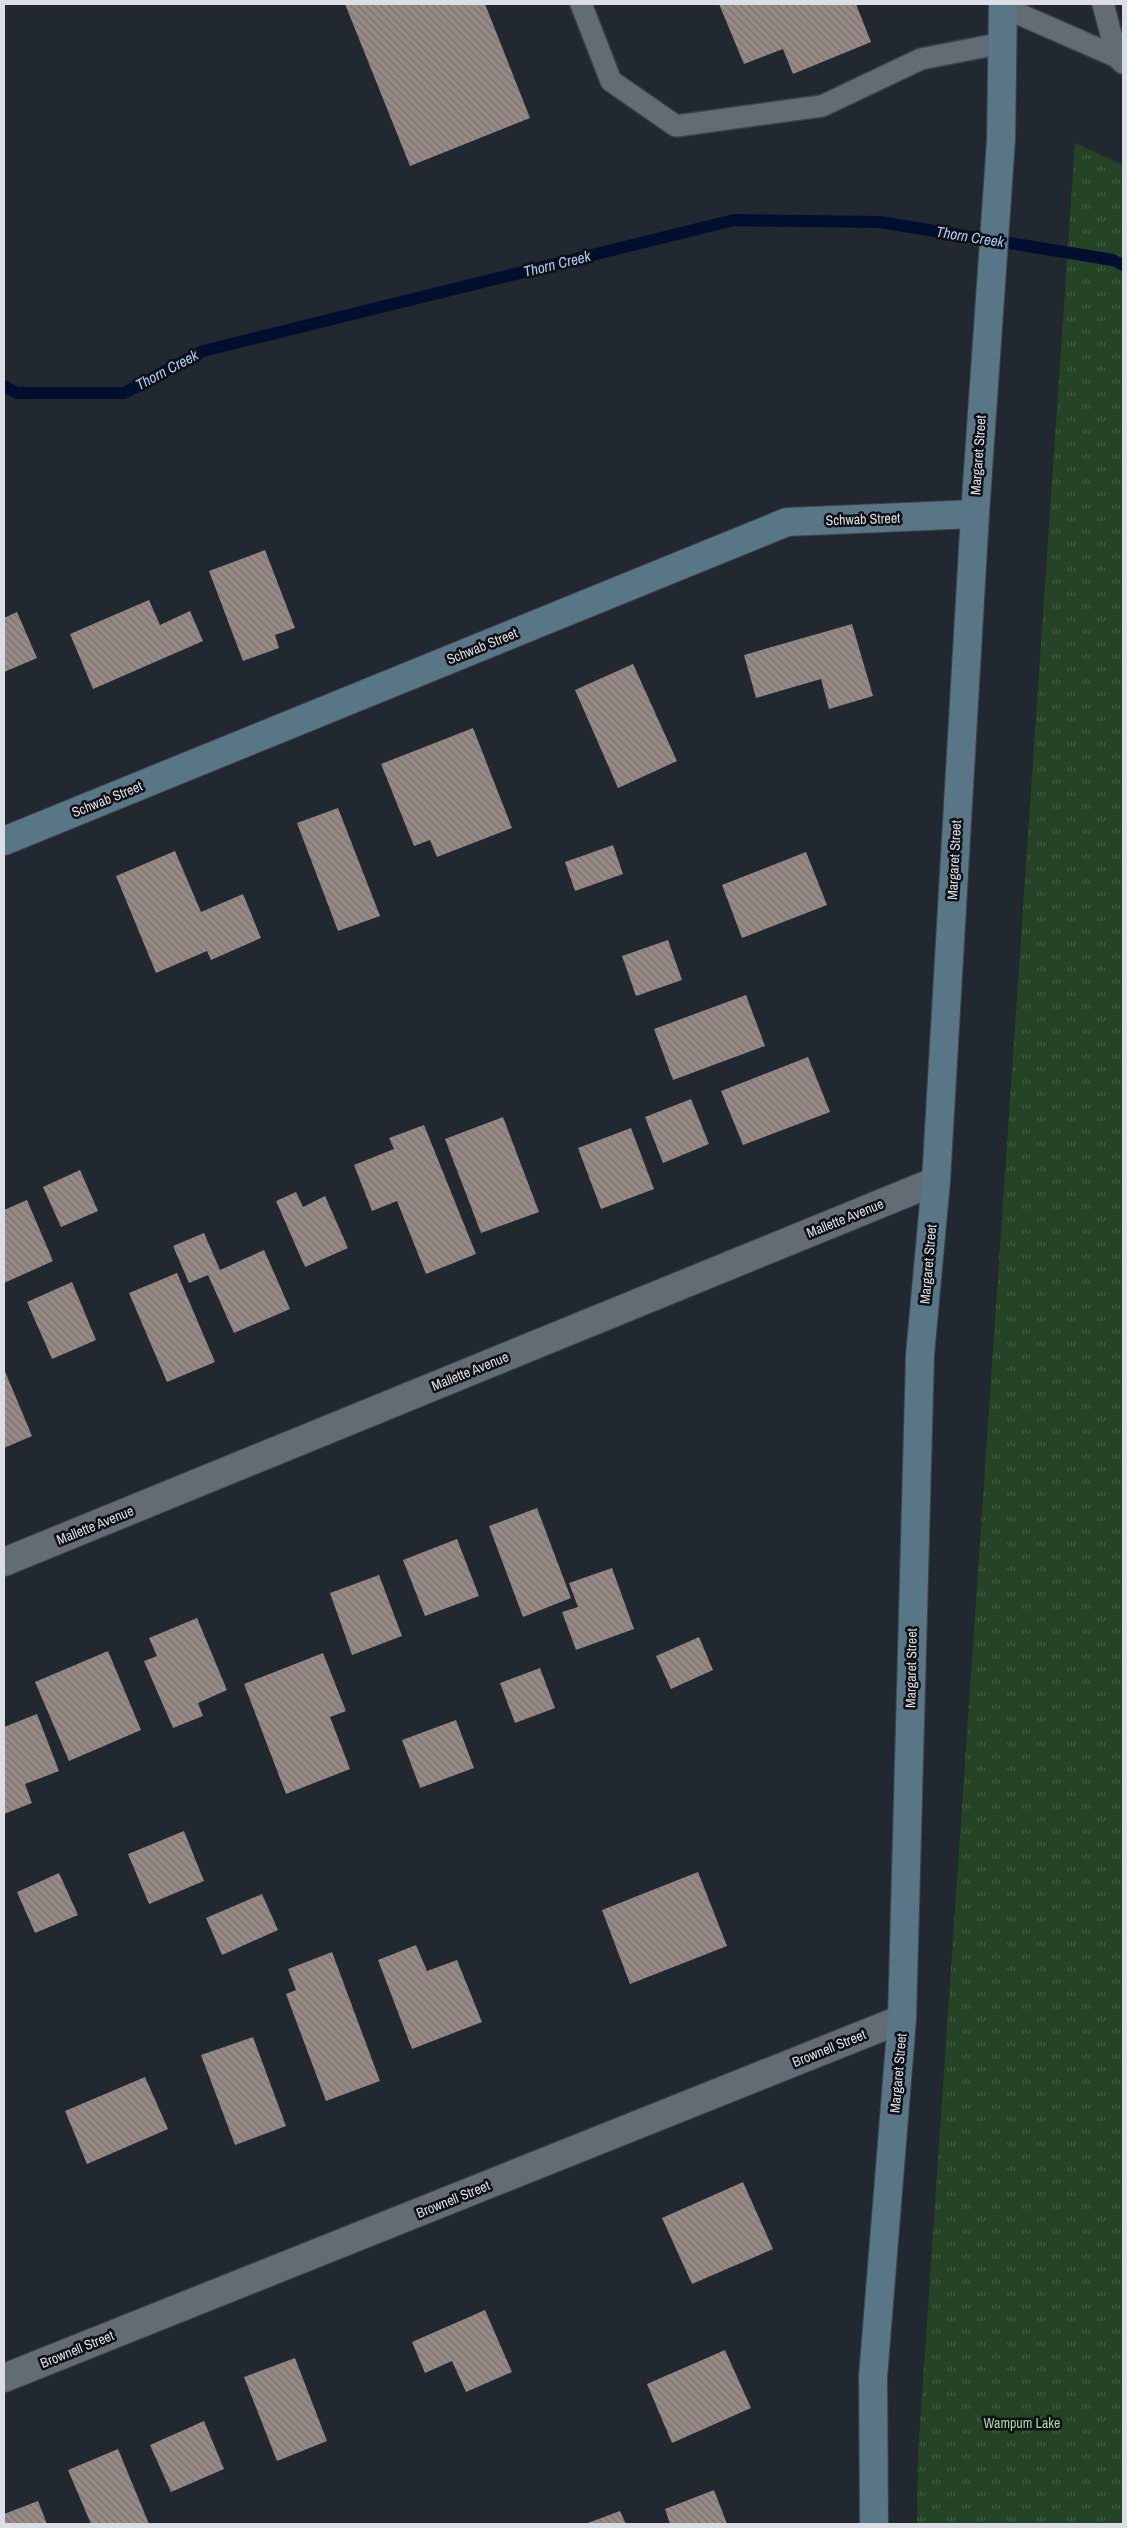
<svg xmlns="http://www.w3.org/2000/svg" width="1127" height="2528" font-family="'Archivo Narrow',sans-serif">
	<defs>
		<pattern id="park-tufts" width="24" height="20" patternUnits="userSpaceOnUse" patternTransform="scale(1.25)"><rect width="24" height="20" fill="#254325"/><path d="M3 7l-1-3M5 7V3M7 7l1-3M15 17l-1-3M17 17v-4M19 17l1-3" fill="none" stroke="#445e44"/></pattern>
		<pattern id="building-back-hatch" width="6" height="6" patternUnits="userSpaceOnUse" patternTransform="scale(1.25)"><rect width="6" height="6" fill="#978a85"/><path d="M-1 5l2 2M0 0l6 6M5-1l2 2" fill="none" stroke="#79716f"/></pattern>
	</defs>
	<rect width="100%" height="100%" fill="#212830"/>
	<polygon fill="url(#park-tufts)" points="1075,143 1123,165 1123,2524 917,2524 918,2454"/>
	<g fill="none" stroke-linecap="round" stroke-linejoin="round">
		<polyline stroke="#000f2e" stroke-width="12" points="4,386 17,393 124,393 203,351 734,220 880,222 1113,260 1123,265"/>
	</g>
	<g fill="url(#building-back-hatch)">
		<polygon points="345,4 485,4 530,118 410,166"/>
		<polygon points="719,4 856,4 871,42 793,74 783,49 744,64"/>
		<polygon points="265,550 295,628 275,635 279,648 243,661 209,571"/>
		<polygon points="149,600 160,625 190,611 203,641 93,689 70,634"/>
		<polygon points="17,612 37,658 4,672 4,618"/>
		<polygon points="852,624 873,696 829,709 821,679 756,698 744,655"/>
		<polygon points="633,664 677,761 618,788 575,690"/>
		<polygon points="473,728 512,828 437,857 430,840 414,846 381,764"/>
		<polygon points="338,808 380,916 338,931 297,823"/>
		<polygon points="613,845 623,874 575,891 565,862"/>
		<polygon points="175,851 201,912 243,894 261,938 211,960 207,951 156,973 116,876"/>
		<polygon points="806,852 827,905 742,938 722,885"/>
		<polygon points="668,940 682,980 636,996 622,956"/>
		<polygon points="746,995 765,1046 673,1080 654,1029"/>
		<polygon points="808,1057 830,1112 743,1145 721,1091"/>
		<polygon points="691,1099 709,1144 663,1163 645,1117"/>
		<polygon points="503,1117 539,1212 481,1233 445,1139"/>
		<polygon points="424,1125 476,1254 426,1274 397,1201 372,1211 354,1165 394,1149 389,1138"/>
		<polygon points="631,1128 654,1189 601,1209 578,1148"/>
		<polygon points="80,1170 98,1211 61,1227 43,1187"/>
		<polygon points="296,1192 303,1207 325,1196 348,1248 305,1267 276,1201"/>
		<polygon points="27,1200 53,1261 4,1283 4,1210"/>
		<polygon points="204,1233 220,1270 264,1250 290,1309 234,1333 208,1275 189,1283 173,1246"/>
		<polygon points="177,1273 215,1362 167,1382 129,1293"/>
		<polygon points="72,1282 96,1340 52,1359 27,1302"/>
		<polygon points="4,1369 32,1436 4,1448"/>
		<polygon points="537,1508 571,1598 523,1617 489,1526"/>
		<polygon points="457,1539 479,1596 425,1616 403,1560"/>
		<polygon points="612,1568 634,1629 576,1650 562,1612 578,1607 569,1583"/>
		<polygon points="379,1575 402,1636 352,1655 330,1593"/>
		<polygon points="197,1618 227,1690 198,1703 203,1716 173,1728 144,1661 157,1656 149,1638"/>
		<polygon points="699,1637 713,1670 671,1689 656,1656"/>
		<polygon points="108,1651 141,1730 69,1761 35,1682"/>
		<polygon points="323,1653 346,1711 330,1717 350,1769 286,1794 244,1684"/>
		<polygon points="540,1668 555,1708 515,1723 500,1683"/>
		<polygon points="37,1714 59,1771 25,1784 32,1803 4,1814 4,1727"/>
		<polygon points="456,1720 474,1768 420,1788 402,1740"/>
		<polygon points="184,1831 204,1881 149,1904 128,1854"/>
		<polygon points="698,1872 727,1946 630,1984 602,1910"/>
		<polygon points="59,1873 78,1915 35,1933 17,1892"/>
		<polygon points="262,1894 278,1930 222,1955 206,1918"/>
		<polygon points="416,1945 427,1971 457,1960 482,2022 412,2049 378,1960"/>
		<polygon points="332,1952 380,2081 326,2101 286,1994 296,1990 288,1969"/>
		<polygon points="253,2037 286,2126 235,2145 201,2055"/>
		<polygon points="145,2077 168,2129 87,2164 65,2111"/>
		<polygon points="743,2182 773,2249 692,2284 662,2218"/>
		<polygon points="485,2310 512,2372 466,2392 452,2361 425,2373 412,2342"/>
		<polygon points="725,2350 751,2408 672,2443 647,2384"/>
		<polygon points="295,2358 327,2441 277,2461 244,2377"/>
		<polygon points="204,2421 224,2469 171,2492 150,2445"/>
		<polygon points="118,2449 149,2524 91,2524 68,2470"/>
		<polygon points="714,2490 727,2524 670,2524 665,2509"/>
		<polygon points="38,2501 47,2524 4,2524 4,2514"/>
		<polygon points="620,2511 626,2524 585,2524"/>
	</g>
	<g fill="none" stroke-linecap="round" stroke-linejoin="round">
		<defs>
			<g id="lane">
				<polyline points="581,4 611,81 676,126 822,106 921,59 1003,43"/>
				<polyline points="1103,4 1117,57"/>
				<polyline points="1003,7 1117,57 1123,63"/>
			</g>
			<g id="street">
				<polyline points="4,1562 936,1181"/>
				<polyline points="4,2378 902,2019"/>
			</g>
			<g id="secondary">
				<polyline points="4,841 787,522 975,514"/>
				<polyline points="874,2524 873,2377 902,2019 920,1355 936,1181 975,514 1001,140 1003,4"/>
			</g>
		</defs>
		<use href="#lane" stroke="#3d4249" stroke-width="24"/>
		<use href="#street" stroke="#3d4249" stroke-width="30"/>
		<use href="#secondary" stroke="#3d4249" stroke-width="30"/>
		<use href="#lane" stroke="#636b74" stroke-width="21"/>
		<use href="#street" stroke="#636b74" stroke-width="28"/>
		<use href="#secondary" stroke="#587686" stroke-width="28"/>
	</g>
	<g text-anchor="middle" stroke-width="5" stroke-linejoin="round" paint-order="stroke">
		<g font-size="14" fill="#dbdfe5" stroke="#0e1014">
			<text transform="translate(978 455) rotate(-86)" y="5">Margaret Street</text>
			<text transform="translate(863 519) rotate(-2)" y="5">Schwab Street</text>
			<text transform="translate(482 646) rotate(-22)" y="5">Schwab Street</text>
			<text transform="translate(107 799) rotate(-22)" y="5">Schwab Street</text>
			<text transform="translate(954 860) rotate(-87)" y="5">Margaret Street</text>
			<text transform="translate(845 1218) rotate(-22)" y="5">Mallette Avenue</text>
			<text transform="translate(928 1264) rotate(-85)" y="5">Margaret Street</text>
			<text transform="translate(470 1371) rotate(-22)" y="5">Mallette Avenue</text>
			<text transform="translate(95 1525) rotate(-22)" y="5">Mallette Avenue</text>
			<text transform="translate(911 1668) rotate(-89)" y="5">Margaret Street</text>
			<text transform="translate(829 2048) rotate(-22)" y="5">Brownell Street</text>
			<text transform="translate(898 2073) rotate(-85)" y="5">Margaret Street</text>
			<text transform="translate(453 2199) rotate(-22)" y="5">Brownell Street</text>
			<text transform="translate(77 2349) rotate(-22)" y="5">Brownell Street</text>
		</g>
		<g font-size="14" fill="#a2daa1" stroke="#0e1014">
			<text x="1022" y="2428">Wampum Lake</text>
		</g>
		<g font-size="15" font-style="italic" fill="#aaccfd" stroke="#0e1014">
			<text transform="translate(970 237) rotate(9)" y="5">Thorn Creek</text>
			<text transform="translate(557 264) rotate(-14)" y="5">Thorn Creek</text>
			<text transform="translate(167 370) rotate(-28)" y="5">Thorn Creek</text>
		</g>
	</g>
	<rect width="1127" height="2528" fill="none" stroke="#dbdfe5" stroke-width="10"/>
</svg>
